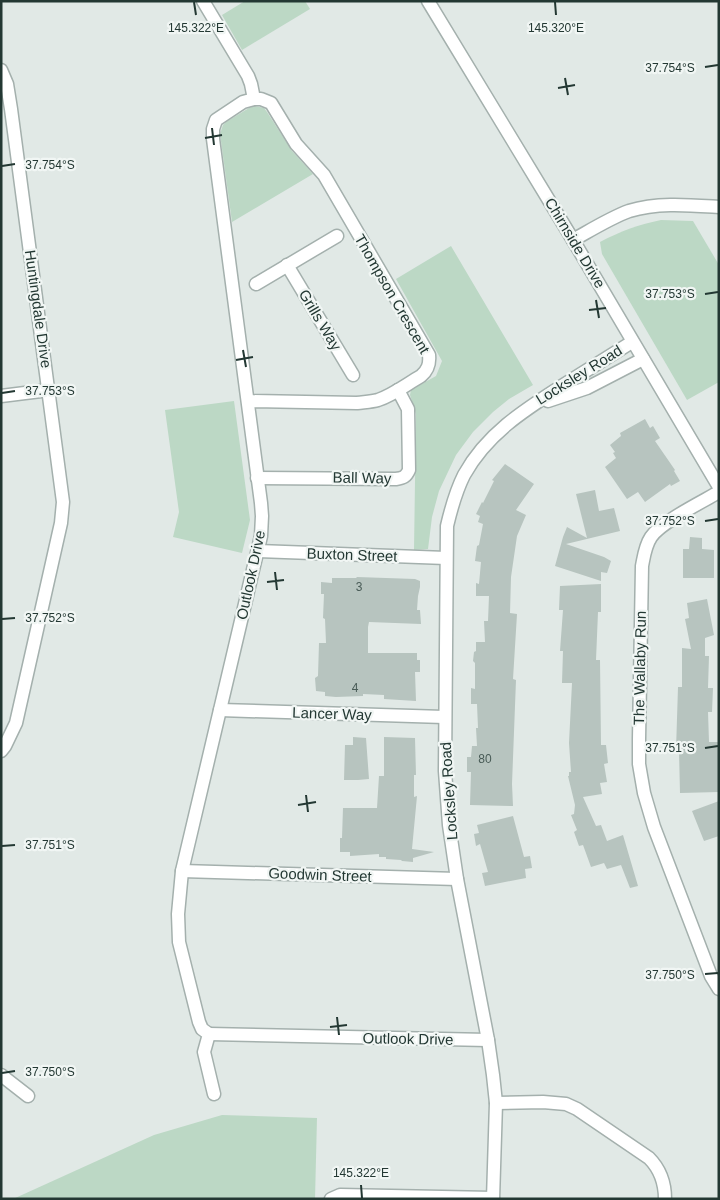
<svg xmlns="http://www.w3.org/2000/svg" width="720" height="1200" font-family="Helvetica,sans-serif">
	<rect width="100%" height="100%" fill="#e1e9e6"/>
	<g fill="#bcd8c5">
		<polygon points="245,1 305,1 310,9 242,50 222,15"/>
		<polygon points="255,106 264,108 267,112 292,151 313,174 232,222 220,134 223,125 226,122 249,108"/>
		<path d="M 661,220 L 693,221 L 719,265 L 719,382 L 687,400 L 602,254 L 600,242 C 621,231 637,225 661,220 Z"/>
		<polygon points="451,246 533,385 509,399 493,412 473,432 456,455 439,491 432,517 428,549 414,550 416,414 410,395 411,390 436,376 442,361 396,279"/>
		<polygon points="234,401 250,520 242,553 173,537 179,512 165,410"/>
		<polygon points="222,1115 317,1118 315,1199 13,1199 154,1135"/>
	</g>
	<g fill="#b7c4bf">
		<polygon points="645,419 650,428 653,426 660,438 655,441 675,470 674,471 680,481 671,486 670,484 645,502 638,492 627,499 605,467 616,458 613,453 615,452 610,445 621,436 620,433"/>
		<polygon points="505,464 534,484 516,510 526,515 517,536 511,577 510,613 517,614 513,679 516,680 512,784 513,806 470,805 471,772 467,772 467,757 471,757 472,746 477,746 476,728 478,728 477,704 471,704 471,688 475,689 475,663 473,661 474,652 476,651 476,642 485,642 484,621 488,621 489,596 476,596 476,583 479,584 481,562 475,561 477,546 479,545 483,524 478,522 480,516 476,514 482,502 483,503 494,481 492,480"/>
		<polygon points="595,490 599,511 614,508 620,531 566,544 604,557 611,561 607,573 601,572 601,581 555,566 563,537 567,527 587,538 576,494"/>
		<polygon points="690,537 702,538 702,549 714,550 714,578 683,578 683,549 689,549"/>
		<polygon points="357,577 415,579 420,581 420,587 418,596 417,610 420,610 421,624 369,622 368,627 368,653 417,653 417,660 420,660 420,672 415,672 416,701 384,699 384,695 363,694 363,696 336,697 325,696 325,692 316,691 315,678 318,676 319,643 326,643 325,619 323,618 324,594 321,594 321,582 332,583 332,578 356,578"/>
		<polygon points="601,584 601,612 598,612 596,660 600,660 601,745 606,745 608,763 604,764 607,782 600,783 602,794 583,797 596,826 601,825 607,841 623,835 638,886 630,888 621,865 607,869 604,863 591,867 583,845 579,846 574,832 577,830 571,815 574,814 575,805 568,776 569,776 569,772 571,772 569,743 572,683 562,683 563,651 560,651 563,610 559,610 560,586"/>
		<polygon points="707,599 714,635 705,638 705,656 709,656 708,688 713,688 712,712 708,712 709,742 719,742 719,792 680,793 679,750 676,750 678,687 682,687 682,648 691,649 685,619 689,618 687,603"/>
		<polygon points="353,737 366,738 369,779 358,780 344,780 345,745 353,745"/>
		<polygon points="384,737 415,738 416,775 414,775 414,797 417,796 412,849 434,852 413,858 413,862 402,861 401,860 386,859 386,857 379,857 379,854 350,856 350,852 340,852 340,838 342,838 343,808 377,808 379,776 384,776"/>
		<polygon points="719,801 719,836 704,841 692,811"/>
		<polygon points="513,816 524,857 530,856 532,868 525,869 526,878 485,886 482,873 488,872 480,844 476,846 474,834 479,833 477,825"/>
	</g>
	<g fill="none" stroke-linecap="round" stroke-linejoin="round">
		<defs>
			<g id="minor">
				<polyline points="203,1 248,76 251,84 254,99"/>
				<polyline points="428,1 573,240 719,487"/>
				<polyline points="1,70 7,84 11,109 63,502 61,523 16,723 5,746 1,751"/>
				<path d="M 573,240 C 591,230 610,218 629,211 C 658,202 689,205 719,207"/>
				<polyline points="287,265 353,375"/>
				<polyline points="256,284 337,236"/>
				<polyline points="1,396 49,390"/>
				<polyline points="548,401 587,388 643,359"/>
				<path d="M 257,478 L 396,479 C 403,478 406,477 409,470 L 408,409 L 398,390"/>
				<path d="M 719,492 C 702,502 661,522 651,537 C 645,546 644,556 642,566 L 639,739 L 639,764 L 644,793 L 654,827 L 711,976 L 719,989"/>
				<polyline points="258,551 446,558"/>
				<polyline points="220,710 444,717"/>
				<polyline points="182,871 457,879"/>
				<polyline points="209,1034 488,1040"/>
				<polyline points="1,1075 28,1096"/>
				<path d="M 214,1094 L 204,1052 L 209,1034 L 202,1029 L 199,1022 L 179,942 L 178,914 L 182,871 L 261,536 L 262,516 L 261,503 L 213,139 L 213,129 L 216,120 L 243,102 L 254,99 L 261,99 L 271,103 L 296,144 L 324,175 L 429,355 C 430,364 428,370 421,376 C 407,384 393,395 378,400 C 371,402 364,402 357,403 L 248,401"/>
				<path d="M 496,1103 L 543,1102 L 566,1104 L 577,1109 L 649,1158 C 660,1169 665,1183 665,1199"/>
				<polyline points="331,1199 340,1195 493,1198"/>
				<path d="M 493,1199 L 496,1103 L 493,1075 L 488,1040 L 457,879 L 449,825 L 445,771 L 447,526 C 451,509 456,491 464,475 C 487,433 526,409 565,384 C 587,370 610,356 632,342"/>
			</g>
		</defs>
		<use href="#minor" stroke="#a4b0ad" stroke-width="15"/>
		<use href="#minor" stroke="#fff" stroke-width="12"/>
	</g>
	<path fill="none" stroke="#233833" stroke-width="2" d="M 194,2 L 196,15M 555,2 L 556,15M 705,67 L 718,65M 565,78 L 568,95M 558,88 L 575,85M 212,128 L 214,145M 205,138 L 222,135M 2,166 L 15,164M 705,294 L 718,292M 596,300 L 599,318M 589,310 L 606,308M 243,350 L 246,367M 236,360 L 253,357M 2,393 L 15,391M 705,521 L 718,519M 275,572 L 277,590M 267,582 L 284,580M 2,619 L 15,618M 705,748 L 718,746M 306,795 L 308,812M 298,805 L 316,802M 2,846 L 15,845M 705,974 L 718,973M 337,1017 L 339,1035M 330,1027 L 347,1025M 2,1073 L 15,1071M 361,1185 L 362,1198"/>
	<g text-anchor="middle" stroke-width="4.5" stroke-linejoin="round" paint-order="stroke">
		<g font-size="12" fill="#485b56">
			<text x="359" y="591">3</text>
			<text x="355" y="692">4</text>
			<text x="485" y="763">80</text>
		</g>
		<g font-size="15" fill="#233833" stroke="#f1f6f4">
			<text transform="translate(575 243) rotate(59)" y="5">Chirnside Drive</text>
			<text transform="translate(392 294) rotate(60)" y="5">Thompson Crescent</text>
			<text transform="translate(38 309) rotate(82)" y="5">Huntingdale Drive</text>
			<text transform="translate(320 320) rotate(59)" y="5">Grills Way</text>
			<text transform="translate(579 375) rotate(-32)" y="5">Locksley Road</text>
			<text transform="translate(362 478) rotate(1)" y="5">Ball Way</text>
			<text transform="translate(352 555) rotate(2)" y="5">Buxton Street</text>
			<text transform="translate(251 575) rotate(-78)" y="5">Outlook Drive</text>
			<text transform="translate(640 668) rotate(-89)" y="5">The Wallaby Run</text>
			<text transform="translate(332 714) rotate(2)" y="5">Lancer Way</text>
			<text transform="translate(449 791) rotate(-94)" y="5">Locksley Road</text>
			<text transform="translate(320 875) rotate(2)" y="5">Goodwin Street</text>
			<text transform="translate(408 1039) rotate(1)" y="5">Outlook Drive</text>
		</g>
	</g>
	<g font-size="12" text-anchor="middle" fill="#233833" stroke="#f1f6f4" stroke-width="4.5" stroke-linejoin="round" paint-order="stroke">
		<text x="196" y="32">145.322°E</text>
		<text x="556" y="32">145.320°E</text>
		<text x="670" y="72">37.754°S</text>
		<text x="50" y="169">37.754°S</text>
		<text x="670" y="298">37.753°S</text>
		<text x="50" y="395">37.753°S</text>
		<text x="670" y="525">37.752°S</text>
		<text x="50" y="622">37.752°S</text>
		<text x="670" y="752">37.751°S</text>
		<text x="50" y="849">37.751°S</text>
		<text x="670" y="979">37.750°S</text>
		<text x="50" y="1076">37.750°S</text>
		<text x="361" y="1177">145.322°E</text>
	</g>
	<rect width="720" height="1200" fill="none" stroke="#233833" stroke-width="5"/>
</svg>
